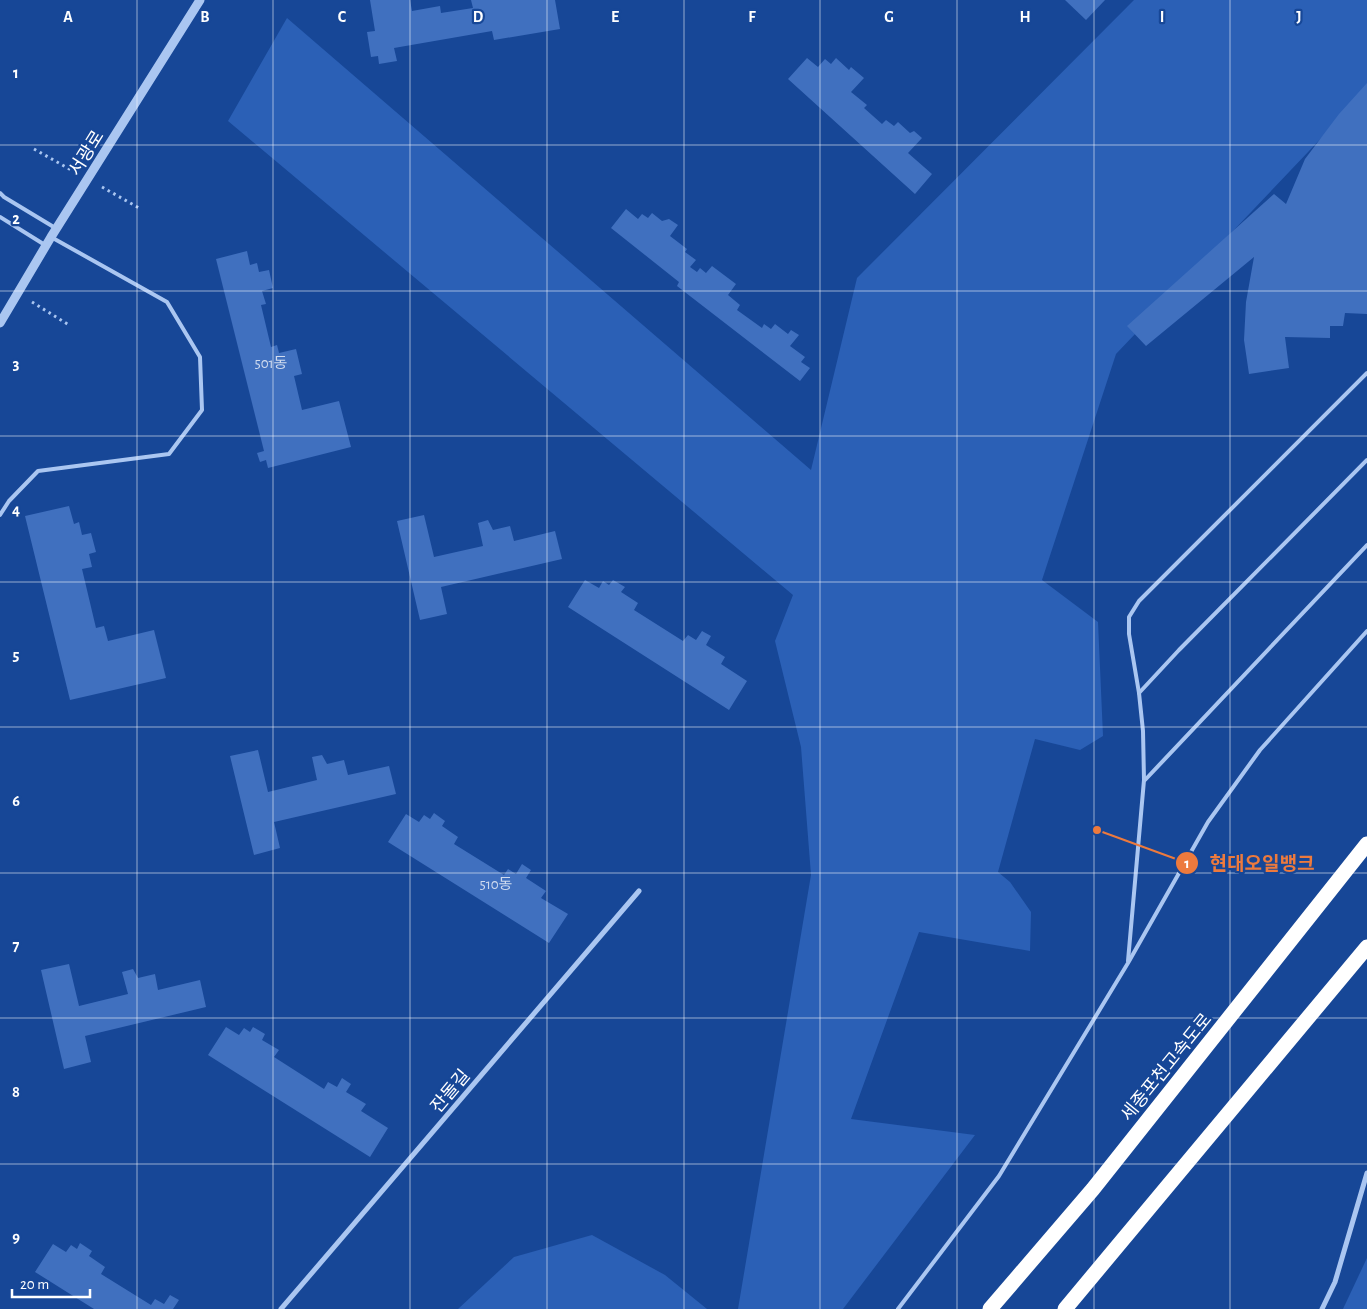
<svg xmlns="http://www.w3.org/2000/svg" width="1367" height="1309" font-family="'Alegreya Sans','Noto Sans KR',sans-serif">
	<rect width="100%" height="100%" fill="#174797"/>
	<g fill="#2b60b6">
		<polygon points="1134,0 1367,0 1367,90 1116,354 1042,580 1098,622 1103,736 1080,750 1035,739 998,872 1010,882 1031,912 1030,951 919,932 851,1119 975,1135 843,1309 738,1309 811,875 801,747 775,641 793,595 228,121 287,18 811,470 857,278"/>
		<polygon points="592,1235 665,1275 707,1309 458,1309 514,1257"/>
		<polygon points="1367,1258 1367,1309 1343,1309"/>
	</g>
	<g fill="#4070bf">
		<polygon points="370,0 410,0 412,11 440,6 441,13 473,8 471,0 555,0 560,29 494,40 492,31 394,48 397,61 379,64 378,56 371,57 367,32 375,31"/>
		<polygon points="1065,0 1105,0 1086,20"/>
		<polygon points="807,58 818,67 825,59 831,64 836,58 849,70 851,67 864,78 851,92 867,105 864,108 882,124 886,120 894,126 898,122 910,133 914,131 922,138 908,153 932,174 915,194 788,79"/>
		<polygon points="1367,83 1367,314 1345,313 1343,326 1330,326 1330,338 1285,337 1289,368 1249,374 1244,340 1246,302 1254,257 1146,346 1127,326 1274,194 1286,204 1305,159 1339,114"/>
		<polygon points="626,209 638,219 642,214 648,218 652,213 662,221 669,219 678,225 670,236 687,249 685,252 696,260 690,267 697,272 700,268 706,273 712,266 736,284 728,295 740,305 737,310 762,328 764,324 771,329 775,324 788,334 791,330 799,335 790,346 805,357 801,362 810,368 800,381 677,286 679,282 611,228"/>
		<polygon points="247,251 250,265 257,263 259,272 269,270 273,288 262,291 266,304 261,305 271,347 277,345 279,353 296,349 302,374 294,376 302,410 339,401 351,447 268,468 266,460 260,462 257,453 264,451 216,259"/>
		<polygon points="69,506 74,524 79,522 82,535 91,533 96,552 89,554 92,567 82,569 96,628 104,626 108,641 154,630 166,678 70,700 25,516"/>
		<polygon points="424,515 434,557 483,546 478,523 488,520 493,530 510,526 514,541 555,531 562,559 441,587 447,614 420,620 397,521"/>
		<polygon points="585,580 599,588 603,581 609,585 613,580 625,587 621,592 638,603 634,610 683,641 688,635 696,640 702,631 711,636 706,645 725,657 721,664 747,681 729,710 568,607"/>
		<polygon points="258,750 268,792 317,780 312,757 322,755 327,764 344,760 348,775 389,766 396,794 274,822 280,848 254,855 230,756"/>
		<polygon points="434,813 445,821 442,826 458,837 454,844 504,875 508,869 516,874 522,864 531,870 526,878 546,891 541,898 568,914 549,943 388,842 406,814 419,822 424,815 430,819"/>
		<polygon points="69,964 79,1006 128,994 122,972 133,969 138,978 155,974 158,990 200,980 206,1007 85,1036 91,1062 64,1069 41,970"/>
		<polygon points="226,1027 239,1035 244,1028 250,1032 253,1027 265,1034 262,1040 279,1050 274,1057 324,1089 328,1082 337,1087 342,1078 351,1084 346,1092 366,1104 361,1111 388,1128 370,1157 208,1055"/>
		<polygon points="80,1243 92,1251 89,1256 105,1267 101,1274 151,1305 155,1299 164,1304 170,1295 179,1300 173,1309 94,1309 35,1272 53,1244 66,1252 71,1245 77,1249"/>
	</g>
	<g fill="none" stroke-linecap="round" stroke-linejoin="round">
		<g stroke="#aac6f1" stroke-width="3" stroke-dasharray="2.5 4" stroke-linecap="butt">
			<polyline points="34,149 73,171"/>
			<polyline points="102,187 139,208"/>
			<polyline points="32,302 69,325"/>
		</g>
		<g stroke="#aac6f1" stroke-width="4">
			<polyline points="0,193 4,197 57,229"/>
			<polyline points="0,217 45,245"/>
			<polyline points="0,515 9,501 38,471 169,454 202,410 200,357 167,302 51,237"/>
			<polyline points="1139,693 1179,650 1367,460"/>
			<polyline points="1145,780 1367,545"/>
			<polyline points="1128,961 1144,780 1143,731 1139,693 1129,634 1129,617 1139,601 1367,373"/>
			<polyline points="898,1309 999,1176 1128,963 1208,822 1260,750 1367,631"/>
		</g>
		<g stroke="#aac6f1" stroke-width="5">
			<polyline points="281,1309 639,891"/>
			<polyline points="1322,1309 1335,1282 1367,1173"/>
		</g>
		<polyline stroke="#aac6f1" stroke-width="9" points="0,323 51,237 200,0"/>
		<g stroke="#fff" stroke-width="15">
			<polyline points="990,1309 1093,1189 1367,844"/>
			<polyline points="1065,1309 1367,947"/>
		</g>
	</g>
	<path fill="none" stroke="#fff" stroke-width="1" stroke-opacity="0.55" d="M 137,0 L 137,1309M 273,0 L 273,1309M 410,0 L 410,1309M 547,0 L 547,1309M 684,0 L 684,1309M 820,0 L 820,1309M 957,0 L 957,1309M 1094,0 L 1094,1309M 1230,0 L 1230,1309M 0,145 L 1367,145M 0,291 L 1367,291M 0,436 L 1367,436M 0,582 L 1367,582M 0,727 L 1367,727M 0,873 L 1367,873M 0,1018 L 1367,1018M 0,1164 L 1367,1164"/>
	<g text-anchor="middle" stroke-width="4.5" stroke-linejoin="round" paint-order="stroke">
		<g font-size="15" fill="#cfdbef">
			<text x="271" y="368">501동</text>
			<text x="496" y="889">510동</text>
		</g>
		<g font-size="18" fill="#fff" stroke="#174797">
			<text transform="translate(86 153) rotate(-58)" y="6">서광로</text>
			<text transform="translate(1166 1067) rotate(-51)" y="6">세종포천고속도로</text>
			<text transform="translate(450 1091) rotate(-50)" y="6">잔돌길</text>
		</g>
	</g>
	<g font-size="16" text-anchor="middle" font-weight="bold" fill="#fff" stroke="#174797" stroke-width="4.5" stroke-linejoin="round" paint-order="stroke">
		<text x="68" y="22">A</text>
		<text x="205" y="22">B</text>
		<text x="342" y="22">C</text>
		<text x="478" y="22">D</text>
		<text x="615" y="22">E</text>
		<text x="752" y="22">F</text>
		<text x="889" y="22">G</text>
		<text x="1025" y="22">H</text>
		<text x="1162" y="22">I</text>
		<text x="1299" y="22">J</text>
		<text x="16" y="78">1</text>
		<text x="16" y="224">2</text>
		<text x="16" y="369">3</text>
		<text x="16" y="515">4</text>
		<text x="16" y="660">5</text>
		<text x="16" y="806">6</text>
		<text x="16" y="951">7</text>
		<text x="16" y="1097">8</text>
		<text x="16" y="1242">9</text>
	</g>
	<path fill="none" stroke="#ed7a3d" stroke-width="2" d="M1097 830L1187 863"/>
	<g fill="#ed7a3d" stroke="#174797" stroke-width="2">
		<circle cx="1097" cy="830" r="5"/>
		<circle cx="1187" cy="863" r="12"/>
	</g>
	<g font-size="15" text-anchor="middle" font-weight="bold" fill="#fff">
		<text x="1187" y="868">1</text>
	</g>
	<g font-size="19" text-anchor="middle" font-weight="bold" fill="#ed7a3d" stroke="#174797" stroke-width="4.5" stroke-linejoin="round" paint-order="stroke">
		<text x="1262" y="870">현대오일뱅크</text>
	</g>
	<path d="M12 1289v8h78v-8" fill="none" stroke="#ffffff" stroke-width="2.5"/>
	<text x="20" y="1289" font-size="15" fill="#ffffff" stroke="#174797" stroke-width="4" paint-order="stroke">20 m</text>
</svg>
